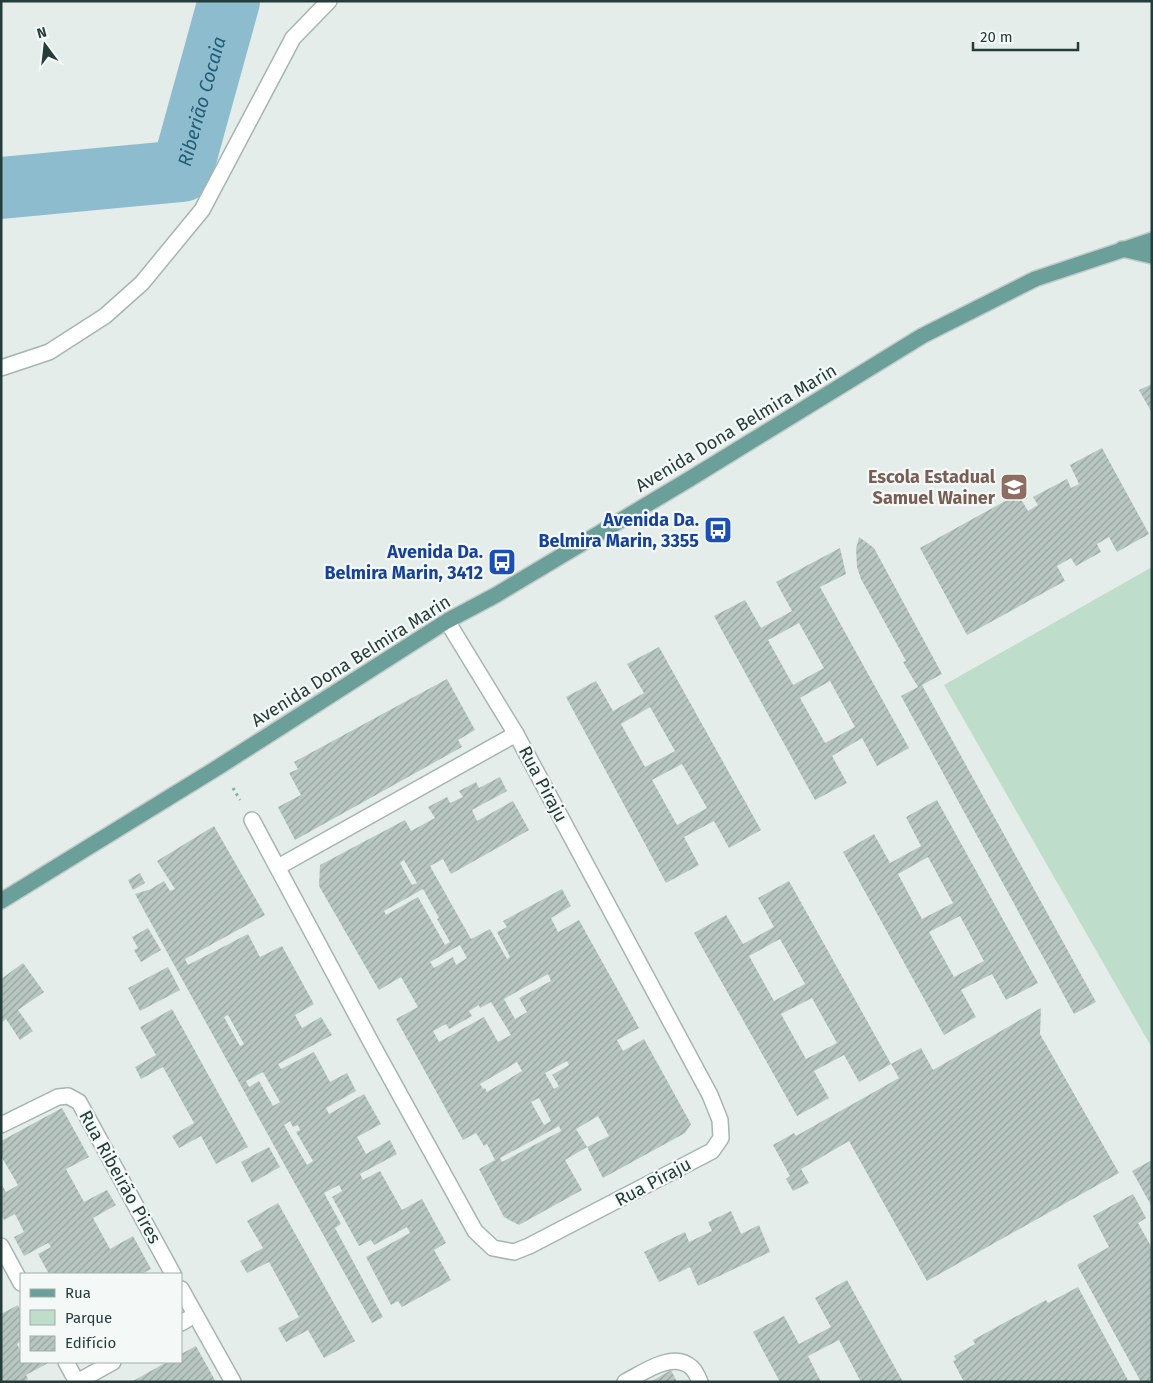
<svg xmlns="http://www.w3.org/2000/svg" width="1153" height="1383" font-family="'Fira Sans',sans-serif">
	<defs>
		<pattern id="building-hatch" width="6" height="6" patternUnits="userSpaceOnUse" patternTransform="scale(1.25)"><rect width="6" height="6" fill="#b9c7c3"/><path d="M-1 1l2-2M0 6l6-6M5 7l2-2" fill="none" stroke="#96a39f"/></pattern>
	</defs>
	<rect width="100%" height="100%" fill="#e4edea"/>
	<polygon fill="#beddca" points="1152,567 1152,1048 944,685"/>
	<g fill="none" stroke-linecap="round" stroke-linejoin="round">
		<path stroke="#8ebccf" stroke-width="62" id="s1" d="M 1,188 L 182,171 L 229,1"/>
	</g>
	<g fill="url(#building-hatch)" fill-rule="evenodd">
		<polygon points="1152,384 1152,413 1139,390"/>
		<polygon points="1102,448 1149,534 1117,552 1109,537 1097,544 1101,552 1076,566 1071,558 1057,566 1065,581 967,635 920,548 1018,494 1028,511 1038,505 1033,497 1067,479 1071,488 1079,484 1070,465"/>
		<polygon points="859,537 874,548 942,674 922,685 1096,1002 1074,1014 901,696 918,687 903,662 906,661 861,579 857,567 856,549"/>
		<path d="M 840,548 L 846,574 L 820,587 L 909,748 L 877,766 L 862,738 L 832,756 L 847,783 L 815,800 L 714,616 L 745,600 L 761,628 L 792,611 L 776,582 ZM 799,623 L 824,668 L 793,685 L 768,640 ZM 830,681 L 855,727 L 825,743 L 800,698 Z"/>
		<path d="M 659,647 L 761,830 L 729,848 L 714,821 L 684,837 L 699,865 L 666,883 L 566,697 L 596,681 L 613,711 L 644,693 L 627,664 ZM 650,707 L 675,751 L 645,767 L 621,724 ZM 682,764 L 707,808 L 677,825 L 652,780 Z"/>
		<polygon points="447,679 475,730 458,740 462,747 295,840 278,807 301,795 289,773 298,769 294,762"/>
		<path d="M 500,777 L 507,791 L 472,810 L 477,821 L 513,801 L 529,830 L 451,874 L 443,859 L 430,866 L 471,939 L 490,929 L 507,959 L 510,957 L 497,932 L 507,927 L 503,921 L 562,889 L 571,906 L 551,918 L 558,932 L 579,920 L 639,1028 L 617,1040 L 623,1051 L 644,1039 L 691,1124 L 685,1133 L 603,1178 L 587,1147 L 565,1160 L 582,1190 L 519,1225 L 504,1217 L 479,1169 L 495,1160 L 487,1144 L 484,1146 L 476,1133 L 463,1140 L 396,1019 L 418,1007 L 401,977 L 379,990 L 319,886 L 320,865 L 405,820 L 411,831 L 435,818 L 428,807 L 447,797 L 450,803 L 463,797 L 459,791 L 476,782 L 479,788 ZM 404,860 L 417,883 L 412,885 L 400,863 ZM 423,889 L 439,918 L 437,919 L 450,942 L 445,945 L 418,897 L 386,915 L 384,911 ZM 460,945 L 467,958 L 456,965 L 453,957 L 434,968 L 430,962 ZM 548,974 L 551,981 L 519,998 L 527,1012 L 515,1019 L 504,999 ZM 491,1002 L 511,1035 L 498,1042 L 484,1017 L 439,1042 L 433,1031 L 446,1024 L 449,1029 L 472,1016 L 469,1011 L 479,1005 L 480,1008 ZM 567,1061 L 569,1065 L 552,1075 L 559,1086 L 554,1089 L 545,1073 ZM 517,1062 L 522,1071 L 487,1092 L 485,1088 L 483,1089 L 480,1084 ZM 539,1098 L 551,1121 L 544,1125 L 531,1102 ZM 598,1116 L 609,1136 L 587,1147 L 576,1129 ZM 559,1126 L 561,1131 L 502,1162 L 500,1158 Z"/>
		<path d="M 937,800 L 1038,983 L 1006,1000 L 992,974 L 961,990 L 976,1017 L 944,1035 L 843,852 L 874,834 L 890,863 L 921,846 L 906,817 ZM 928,857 L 953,903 L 922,919 L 898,874 ZM 960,916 L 984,961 L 954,977 L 929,932 Z"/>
		<path d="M 214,826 L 265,915 L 185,959 L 188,965 L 248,934 L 260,957 L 282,946 L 314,1004 L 295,1015 L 302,1028 L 321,1017 L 332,1035 L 278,1064 L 281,1069 L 314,1052 L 330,1082 L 347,1073 L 356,1091 L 326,1108 L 329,1114 L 364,1094 L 381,1124 L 357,1137 L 366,1154 L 390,1140 L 397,1154 L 360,1174 L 363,1180 L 380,1171 L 402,1210 L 422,1199 L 446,1243 L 434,1250 L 451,1280 L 402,1307 L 398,1301 L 391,1305 L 366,1257 L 410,1233 L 407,1227 L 374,1245 L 371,1240 L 359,1246 L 332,1197 L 342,1191 L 339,1185 L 324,1193 L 341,1224 L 335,1228 L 383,1317 L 372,1323 L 135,894 L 151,889 L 164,881 L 170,891 L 175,889 L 157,861 ZM 228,1015 L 244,1044 L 240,1046 L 224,1017 ZM 263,1072 L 280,1102 L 273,1106 L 259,1081 L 249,1087 L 246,1081 ZM 290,1121 L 293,1127 L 298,1125 L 300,1130 L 296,1132 L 313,1161 L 307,1165 L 284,1125 Z"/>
		<polygon points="140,873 145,883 133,890 128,880"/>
		<path d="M 789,881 L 891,1064 L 859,1082 L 844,1055 L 814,1071 L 829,1098 L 797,1116 L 694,933 L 726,915 L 743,944 L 774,927 L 758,898 ZM 780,939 L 805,984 L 774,1001 L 749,956 ZM 812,998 L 837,1043 L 806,1059 L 781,1014 Z"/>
		<polygon points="148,928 161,950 141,962 134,950 138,948 132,937"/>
		<polygon points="23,963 44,992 18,1010 33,1031 20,1040 6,1019 1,1023 1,979"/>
		<polygon points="168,967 180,990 140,1011 128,988"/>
		<polygon points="1041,1008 1040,1034 1119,1173 927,1281 849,1141 801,1169 809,1183 793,1191 786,1179 790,1176 773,1145 794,1133 796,1136 899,1078 891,1064 921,1048 933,1070"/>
		<polygon points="172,1009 248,1147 216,1164 201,1136 179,1148 172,1136 194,1123 163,1067 141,1079 135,1067 156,1055 140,1027"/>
		<polygon points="62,1108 89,1157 66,1169 84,1202 107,1190 116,1205 93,1218 110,1249 133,1236 151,1269 141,1274 49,1274 38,1254 51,1247 48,1243 24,1256 14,1237 24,1232 15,1214 4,1220 1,1214 1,1183 6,1192 18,1185 1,1156 1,1141"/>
		<polygon points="269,1147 280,1167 252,1183 241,1162"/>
		<polygon points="1152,1160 1152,1207 1132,1171"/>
		<polygon points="1133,1194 1146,1218 1138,1223 1152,1248 1152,1382 1141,1382 1077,1265 1109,1247 1093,1216"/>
		<polygon points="278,1203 355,1341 324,1358 308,1330 286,1342 278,1328 299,1317 269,1262 247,1273 240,1261 263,1248 247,1221"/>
		<polygon points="731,1211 741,1234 759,1225 770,1252 698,1286 690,1267 659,1282 644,1252 685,1232 689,1242 712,1231 708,1222"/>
		<polygon points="847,1280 903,1382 861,1382 839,1340 808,1356 821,1382 780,1382 753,1332 784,1316 799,1344 831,1327 815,1298"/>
		<polygon points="1078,1287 1129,1382 964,1382 953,1361 956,1360 954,1356 975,1344 973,1340 1046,1300 1048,1303"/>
		<polygon points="18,1305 21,1312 21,1341 17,1344 21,1352 21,1362 50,1362 26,1375 28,1379 24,1382 1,1382 1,1314"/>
		<polygon points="196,1346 216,1382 196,1382 195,1380 192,1382 131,1382 167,1362 181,1362 181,1354"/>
		<polygon points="671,1370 677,1382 650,1382"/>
	</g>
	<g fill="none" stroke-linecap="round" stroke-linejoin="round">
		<defs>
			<g id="minor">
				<polyline points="1,368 49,352 105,316 142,283 202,210 293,38 329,1"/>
				<polyline points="252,820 373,1046 475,1231 493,1248 514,1252 529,1246 712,1151 721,1138 720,1120 710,1095 516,734 447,621"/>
				<polyline points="278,867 516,734"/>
				<polyline points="1,1125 58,1097 68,1096 79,1102 173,1274"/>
				<polyline points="1,1246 21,1283"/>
				<polyline points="181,1289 233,1382"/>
				<polyline points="181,1323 195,1315"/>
				<polyline points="66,1362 77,1382"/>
				<polyline points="77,1382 113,1362"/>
				<path d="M 625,1382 C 643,1373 673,1350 692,1368 C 695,1371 698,1377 700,1382"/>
			</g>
			<g id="major">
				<polyline points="1122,249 1152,256"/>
				<polyline points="1,901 220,766 447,621 496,595 688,480 922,336 1035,279 1152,240"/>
			</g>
		</defs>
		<use href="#minor" stroke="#a7b5b2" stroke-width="18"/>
		<use href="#major" stroke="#c2c9c8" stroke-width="18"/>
		<polyline stroke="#85afa7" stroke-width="3" stroke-dasharray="2.5 4" stroke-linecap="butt" points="233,788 240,800"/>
		<use href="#minor" stroke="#fff" stroke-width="15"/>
		<use href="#major" stroke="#6aa099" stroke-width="15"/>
	</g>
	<defs>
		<symbol id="school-square" viewBox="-11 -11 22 22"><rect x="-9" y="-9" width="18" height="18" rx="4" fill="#8d6e63" stroke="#f4f9f7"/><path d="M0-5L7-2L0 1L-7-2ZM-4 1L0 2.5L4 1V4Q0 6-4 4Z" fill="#fff"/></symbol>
		<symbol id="bus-square" viewBox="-11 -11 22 22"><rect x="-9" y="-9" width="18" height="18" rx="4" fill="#1a4fb4" stroke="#f4f9f7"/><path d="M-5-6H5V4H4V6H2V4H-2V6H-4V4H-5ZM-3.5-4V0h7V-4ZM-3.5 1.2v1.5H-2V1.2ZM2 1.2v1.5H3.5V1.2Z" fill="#fff"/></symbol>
	</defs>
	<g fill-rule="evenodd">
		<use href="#school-square" x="998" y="471" width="32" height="32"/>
		<use href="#bus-square" x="702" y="514" width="32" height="32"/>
		<use href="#bus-square" x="486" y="546" width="32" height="32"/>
	</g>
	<g text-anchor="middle" stroke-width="4.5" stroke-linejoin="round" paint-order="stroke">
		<g font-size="18" fill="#243d3a" stroke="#f4f9f7">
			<text transform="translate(736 428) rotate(-31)" y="6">Avenida Dona Belmira Marin</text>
			<text transform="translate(351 661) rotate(-32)" y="6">Avenida Dona Belmira Marin</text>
			<text transform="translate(543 784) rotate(62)" y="6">Rua Piraju</text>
			<text transform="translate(120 1177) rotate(61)" y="6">Rua Ribeirão Pires</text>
			<text transform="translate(653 1182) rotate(-28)" y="6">Rua Piraju</text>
		</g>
		<g font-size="18" font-weight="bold" fill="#785e54" stroke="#f4f9f7" text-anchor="end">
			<text x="995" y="483">Escola Estadual<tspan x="995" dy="21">Samuel Wainer</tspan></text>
		</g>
		<g font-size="18" font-weight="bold" fill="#164399" stroke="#f4f9f7" text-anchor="end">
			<text x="699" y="526">Avenida Da.<tspan x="699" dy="21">Belmira Marin, 3355</tspan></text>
			<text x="483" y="558">Avenida Da.<tspan x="483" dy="21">Belmira Marin, 3412</tspan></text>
		</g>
		<g font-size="19" font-style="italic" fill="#205d77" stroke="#f4f9f7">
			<text dy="7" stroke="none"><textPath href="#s1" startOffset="254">Riberião Cocaia</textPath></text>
		</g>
	</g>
	<rect width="1153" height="1383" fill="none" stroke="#243d3a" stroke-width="5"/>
	<rect x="20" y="1273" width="162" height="90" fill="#f4f9f7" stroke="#a1aeab"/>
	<rect x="30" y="1289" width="25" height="8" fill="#6aa099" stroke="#a1aeab"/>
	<text x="65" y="1298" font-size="15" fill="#243d3a">Rua</text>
	<rect x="30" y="1310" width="25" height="15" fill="#beddca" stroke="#a1aeab"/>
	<text x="65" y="1323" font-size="15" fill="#243d3a">Parque</text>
	<rect x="30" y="1336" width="25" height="15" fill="url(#building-hatch)" stroke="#a1aeab"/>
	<text x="65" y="1348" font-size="15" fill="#243d3a">Edifício</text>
	<g transform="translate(45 45) rotate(345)" stroke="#f4f9f7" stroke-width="4" paint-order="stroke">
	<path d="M0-4L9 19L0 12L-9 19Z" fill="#243d3a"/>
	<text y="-8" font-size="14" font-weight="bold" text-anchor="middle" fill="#243d3a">N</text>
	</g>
	<path d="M973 42v8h105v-8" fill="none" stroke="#243d3a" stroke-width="2.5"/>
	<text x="980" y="42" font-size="15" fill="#243d3a" stroke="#f4f9f7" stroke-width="4" paint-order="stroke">20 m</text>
</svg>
